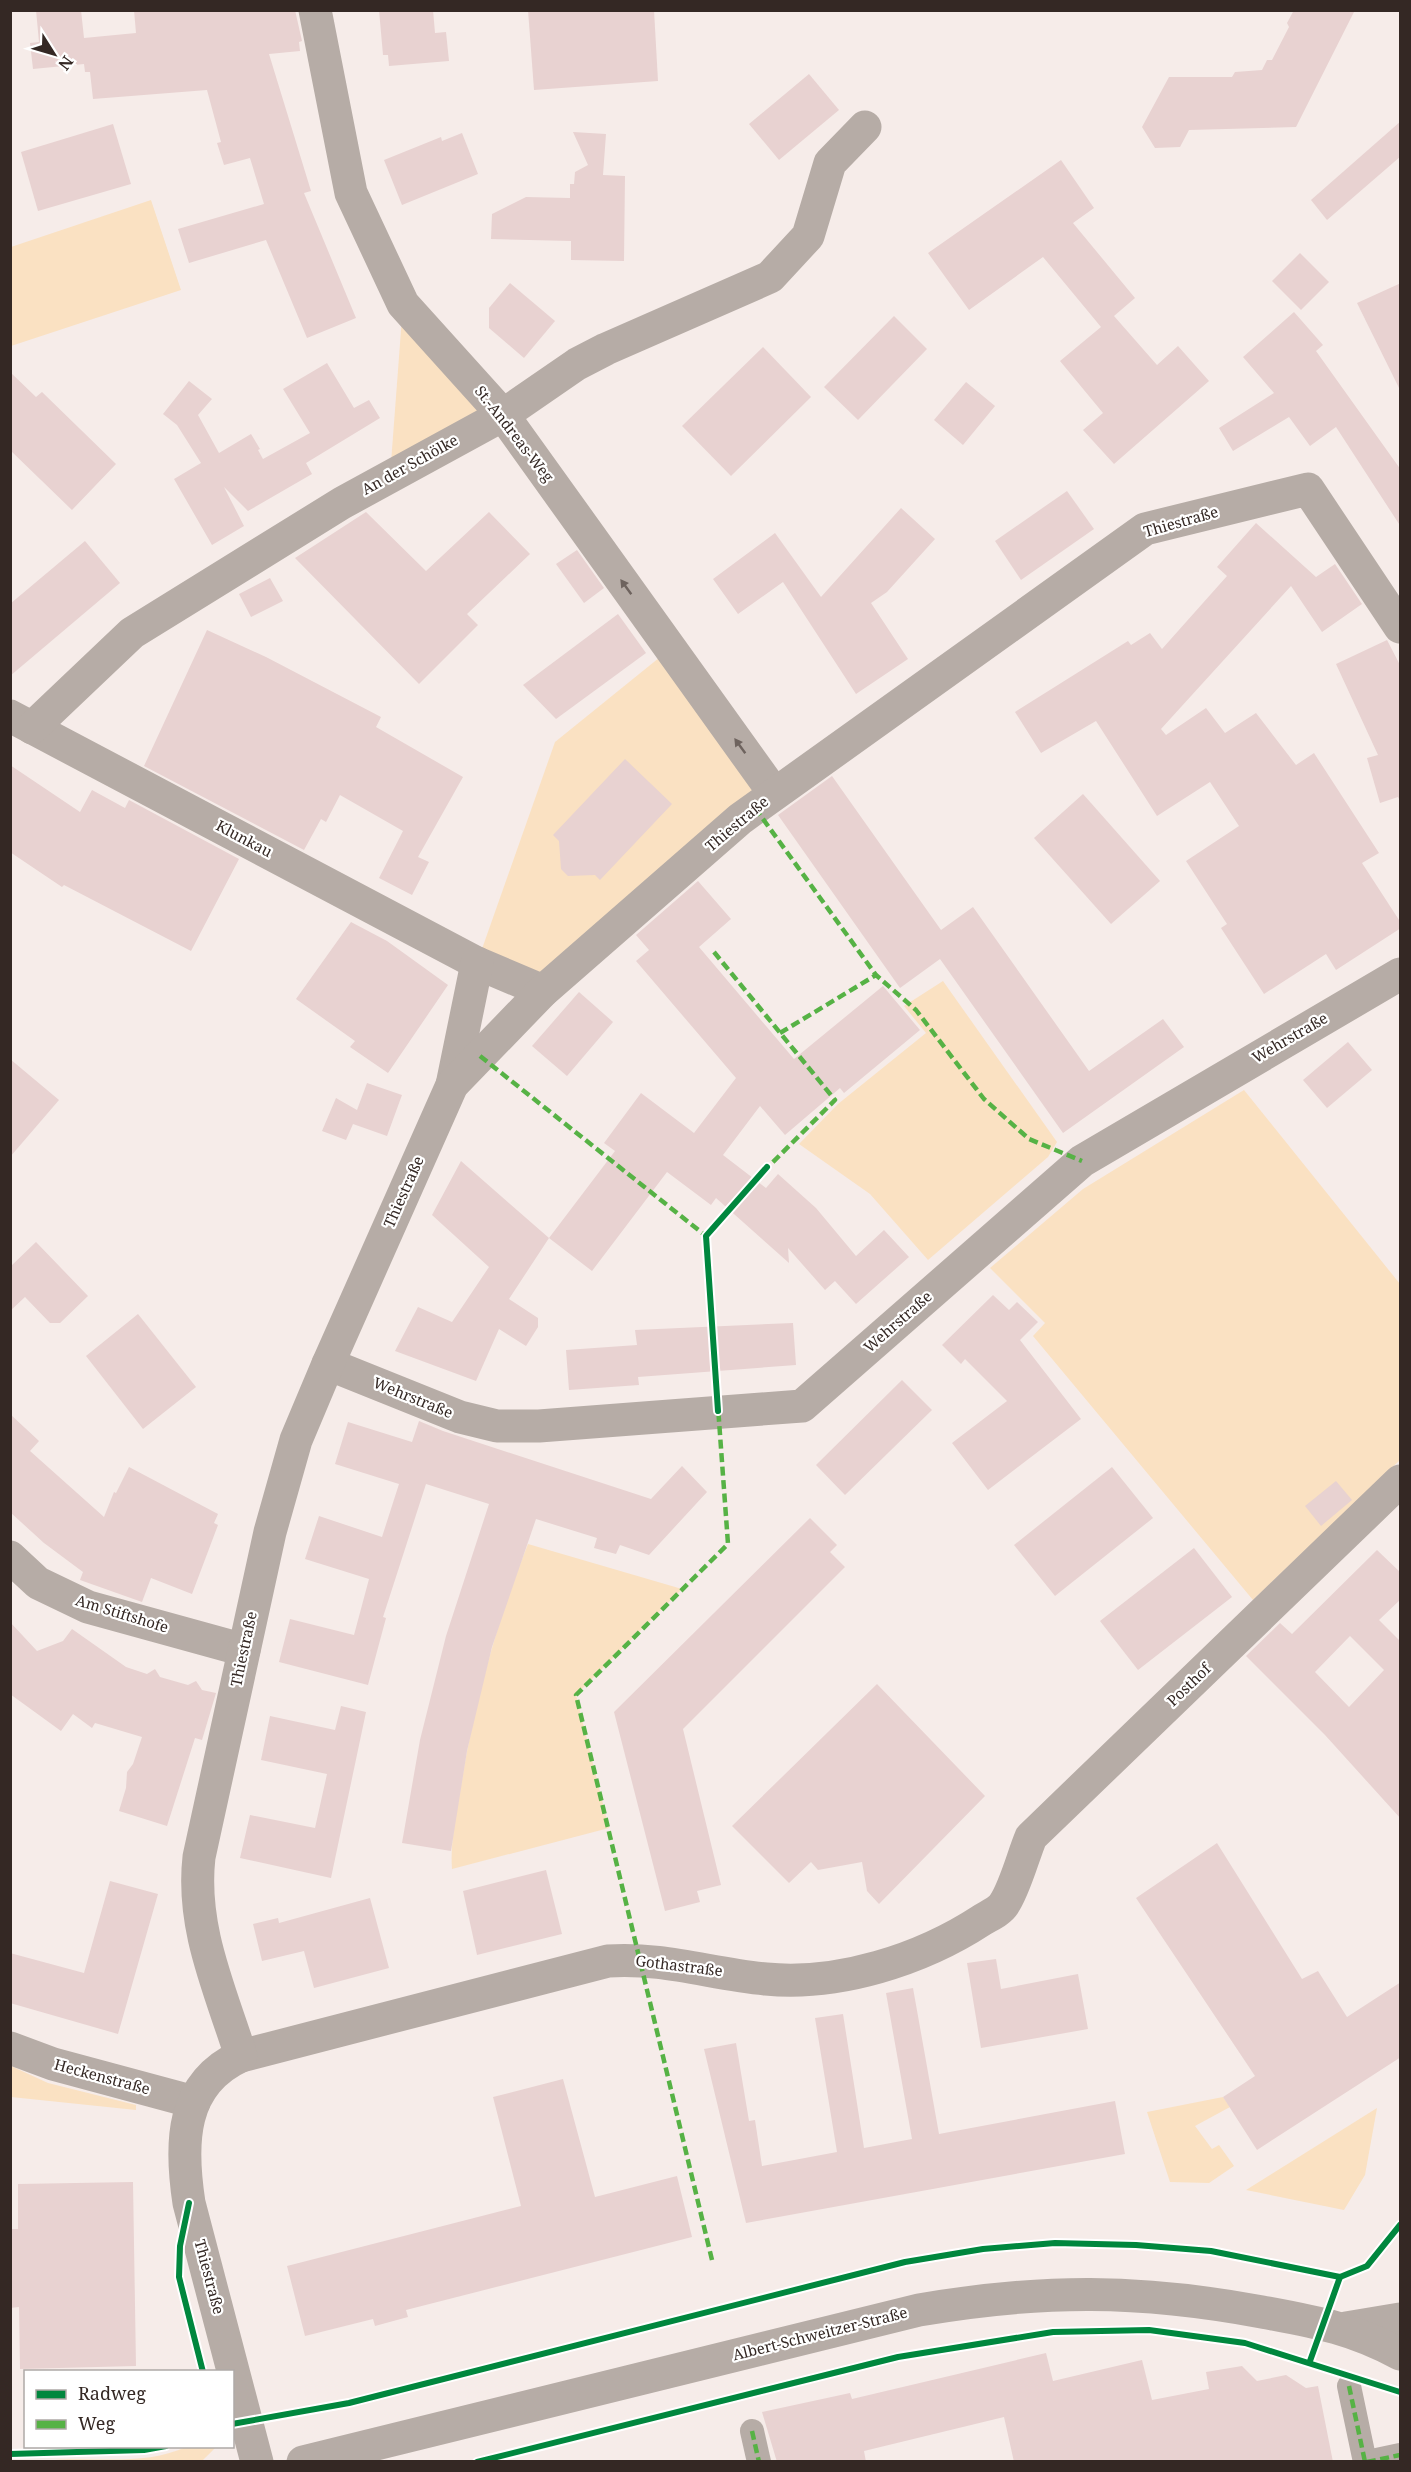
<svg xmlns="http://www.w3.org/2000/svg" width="1411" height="2472" font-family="'Noto Serif',serif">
	<rect width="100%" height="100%" fill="#f6ece9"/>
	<g fill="#fae1c2">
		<polygon points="151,200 181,290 11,346 11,247"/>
		<polygon points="403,304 503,415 390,476"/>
		<polygon points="670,649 774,793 543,991 477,963 555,742"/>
		<polygon points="943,981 1057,1142 1048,1157 928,1260 870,1194 799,1144 838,1104 926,1033 904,1006"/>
		<polygon points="1244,1090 1400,1284 1400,1460 1253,1600 1033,1336 1045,1323 990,1268 1083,1189"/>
		<path d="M 528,1544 L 682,1589 L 576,1695 L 609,1828 L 452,1869 C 450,1843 456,1817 460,1792 C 473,1708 496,1623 528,1544 Z"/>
		<polygon points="11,2066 48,2083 136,2105 136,2110 11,2097"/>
		<polygon points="1223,2097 1230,2107 1195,2126 1212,2149 1219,2145 1234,2166 1209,2183 1170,2182 1147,2112"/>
		<polygon points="1377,2108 1365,2175 1344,2210 1246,2190"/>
		<path d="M 188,2446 L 216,2447 L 202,2461 L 44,2461 C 92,2455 142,2468 188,2446 Z"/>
	</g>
	<g fill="#e8d2d1" fill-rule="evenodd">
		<polygon points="36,10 81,10 84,38 136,33 134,10 295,10 302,41 299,42 300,51 269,54 311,191 304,193 356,318 307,338 266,240 189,263 178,229 264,204 250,158 224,165 217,143 221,142 207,90 93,99 90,72 85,72 84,64 33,69 30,43 39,42"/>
		<polygon points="379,10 433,10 435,33 446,32 449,61 389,66 388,55 383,55"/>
		<polygon points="528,10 654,10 658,81 534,90"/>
		<polygon points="1294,10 1355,10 1296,127 1189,130 1180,147 1155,148 1142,127 1169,77 1232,77 1235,72 1262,70 1267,60 1272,60 1289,27 1287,23"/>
		<polygon points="809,74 839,110 779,160 749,124"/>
		<polygon points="1401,121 1401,156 1327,220 1311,200"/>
		<polygon points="113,124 131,184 38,211 21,152"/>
		<polygon points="573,132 606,134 603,175 625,176 624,261 571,260 571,241 491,239 492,214 526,197 570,198 570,184 574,184 575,172 588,165"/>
		<polygon points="462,133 478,174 402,205 384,160 441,137 442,141"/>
		<polygon points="1061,160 1094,208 1073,223 1135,298 1114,316 1157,365 1178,346 1209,381 1114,464 1083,430 1103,413 1060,361 1101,327 1043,257 969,310 928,253"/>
		<polygon points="1300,253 1329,282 1301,310 1272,281"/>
		<polygon points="510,283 555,321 524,358 489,328 489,308"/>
		<polygon points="1401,283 1401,392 1357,303"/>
		<polygon points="1294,312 1323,345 1316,351 1401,470 1401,527 1336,427 1310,446 1289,417 1233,451 1219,428 1274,393 1243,357"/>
		<polygon points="894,316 927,349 858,420 824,387"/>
		<polygon points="763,347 811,397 731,476 682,426"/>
		<polygon points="327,363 354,408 369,400 380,418 306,463 312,474 248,511 224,487 244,526 212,545 174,479 201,463 177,425 163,414 189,381 212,399 198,415 219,453 251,434 260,449 258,450 263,459 310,433 283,389"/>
		<polygon points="10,372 36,397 42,392 116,464 72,510 10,450"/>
		<polygon points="966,382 995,406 963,445 934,420"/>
		<polygon points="1067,491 1094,529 1021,580 995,541"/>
		<polygon points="901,508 935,539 887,592 871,603 908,659 856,694 783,582 738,614 713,579 775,533 821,597"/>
		<polygon points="366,512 426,571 489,512 530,554 467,614 478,625 419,684 295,558"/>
		<polygon points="1256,523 1316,577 1335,564 1362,604 1322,632 1291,586 1161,729 1166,735 1206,708 1225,733 1256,713 1296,765 1314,753 1379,853 1362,863 1401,923 1401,928 1336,970 1326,954 1264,994 1221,928 1227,924 1186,861 1239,826 1210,782 1157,816 1096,721 1041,753 1015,712 1128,641 1131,645 1150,633 1162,649 1227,576 1217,567"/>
		<polygon points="85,541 120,583 10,676 10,604"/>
		<polygon points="577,550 604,588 584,603 556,564"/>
		<polygon points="270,578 283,601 251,617 239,594"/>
		<polygon points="618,614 646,653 556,719 523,685"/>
		<polygon points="207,630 266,657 381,717 376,727 463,777 418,857 429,862 412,895 379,878 403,831 340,795 326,822 321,819 304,850 144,766"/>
		<polygon points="1387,640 1401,667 1401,803 1398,797 1380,803 1367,758 1378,755 1336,664"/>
		<polygon points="625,759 672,804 600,880 595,875 568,876 561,869 559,841 553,835"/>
		<polygon points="10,765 80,812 92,790 125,808 129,800 239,859 191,951 64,885 62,887 10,852"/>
		<polygon points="832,776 941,930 973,907 1089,1071 1163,1019 1184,1047 1063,1133 940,959 900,988 778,815"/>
		<polygon points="1083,794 1160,881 1111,924 1034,838"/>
		<polygon points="698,881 731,919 699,947 794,1059 883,986 920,1030 844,1093 840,1088 785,1135 760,1106 723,1155 766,1188 778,1174 816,1208 856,1256 884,1230 909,1257 856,1304 835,1281 825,1290 788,1248 789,1263 716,1198 711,1205 667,1172 592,1271 549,1238 615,1151 604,1143 641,1093 694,1133 736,1078 636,961 649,950 636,935"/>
		<polygon points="351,922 387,941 448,985 388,1073 350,1047 355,1041 296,999"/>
		<polygon points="579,992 613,1022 567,1076 532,1046"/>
		<polygon points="1348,1042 1372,1070 1327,1108 1303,1080"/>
		<polygon points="10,1059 59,1100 10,1157"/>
		<polygon points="367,1083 402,1095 387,1136 353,1124 346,1140 322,1131 336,1098 357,1110"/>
		<polygon points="461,1161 549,1238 509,1299 538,1318 538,1327 526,1346 499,1329 476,1381 395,1351 418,1307 452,1322 489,1267 432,1215"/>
		<polygon points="36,1242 88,1296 60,1323 50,1323 25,1297 10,1311 10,1267"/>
		<polygon points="993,1295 1009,1310 1017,1302 1038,1322 1020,1340 1081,1419 988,1490 952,1443 1007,1401 965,1359 961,1364 942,1345"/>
		<polygon points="138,1314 196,1387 143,1429 86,1356"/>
		<polygon points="793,1323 796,1365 638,1377 639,1385 569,1390 566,1350 637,1345 635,1330"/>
		<polygon points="902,1380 932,1410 845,1495 816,1465"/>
		<polygon points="10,1414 39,1441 30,1451 104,1517 114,1492 116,1493 129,1467 218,1514 214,1523 218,1525 192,1594 151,1578 142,1602 80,1580 83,1572 44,1543 10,1512"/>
		<polygon points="419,1421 443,1431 651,1499 682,1466 707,1492 649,1555 620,1545 616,1554 594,1548 597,1538 536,1519 492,1647 467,1751 451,1851 402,1843 420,1740 446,1636 489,1504 426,1484 383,1617 386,1618 368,1685 279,1662 290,1619 354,1635 369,1579 305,1559 319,1516 382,1537 399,1484 335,1464 348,1422 412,1442"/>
		<polygon points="1112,1467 1153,1518 1055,1596 1014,1545"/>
		<polygon points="1336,1481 1352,1500 1321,1526 1305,1506"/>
		<polygon points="810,1518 837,1545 830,1552 845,1567 683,1729 721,1885 697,1891 700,1902 665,1911 614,1712"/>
		<polygon points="1194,1548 1232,1597 1138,1670 1100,1621"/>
		<path d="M 1377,1550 L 1401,1573 L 1401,1599 L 1379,1620 L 1401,1642 L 1401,1819 L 1325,1735 L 1246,1656 L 1280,1623 L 1292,1634 ZM 1350,1636 L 1384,1670 L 1349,1707 L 1315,1672 Z"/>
		<polygon points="10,1622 37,1651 63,1641 72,1629 126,1667 147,1674 155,1669 160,1677 188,1685 196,1681 202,1690 216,1693 202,1740 195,1738 167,1826 119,1811 126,1788 127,1772 133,1764 142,1737 95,1723 92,1728 73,1714 61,1731 10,1694"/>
		<polygon points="877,1684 985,1796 879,1904 867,1891 862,1862 818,1870 811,1862 789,1883 732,1826"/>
		<polygon points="341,1706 366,1712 331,1878 240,1858 250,1815 315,1828 327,1774 261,1760 270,1716 335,1730"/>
		<polygon points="1217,1843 1302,1979 1318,1971 1347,2017 1401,1982 1401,2057 1257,2150 1223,2097 1255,2076 1136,1898"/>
		<polygon points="546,1870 562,1934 477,1955 463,1891"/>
		<polygon points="110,1881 158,1894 118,2034 10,2003 10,1953 84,1973"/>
		<polygon points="370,1898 389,1968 314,1988 304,1951 262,1961 253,1924 278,1918 279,1923"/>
		<polygon points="996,1959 1001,1989 1078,1974 1088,2029 981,2048 967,1963"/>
		<polygon points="913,1988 939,2134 1115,2101 1125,2154 746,2223 704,2049 736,2043 749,2121 755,2120 762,2166 837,2152 815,2018 843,2014 864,2148 912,2139 886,1993"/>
		<polygon points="563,2079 595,2197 677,2176 692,2237 406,2310 408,2317 375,2326 373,2319 305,2336 287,2266 521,2206 493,2097"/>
		<polygon points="133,2182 136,2366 20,2369 19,2307 10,2308 10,2229 18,2229 18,2184"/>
		<polygon points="1046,2353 1053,2381 1142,2360 1152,2400 1209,2389 1206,2372 1242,2366 1257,2381 1286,2375 1306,2388 1318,2386 1333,2462 1014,2462 1004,2417 864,2451 866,2462 777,2462 762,2412 850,2393 852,2399"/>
	</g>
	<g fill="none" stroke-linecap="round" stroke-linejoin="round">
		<g stroke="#b6aca6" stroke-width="24">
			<polyline points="1349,2386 1365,2462"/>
			<polyline points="752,2431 759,2462"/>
			<polyline points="1367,2462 1400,2455"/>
		</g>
		<g stroke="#b6aca6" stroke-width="33">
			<polyline points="315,10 351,193 403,304 503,415 774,793"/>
			<polyline points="10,716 477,963 543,991"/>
			<polyline points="32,728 132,633 342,503 503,415 577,364 606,349 770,277 808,236 830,163 865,127"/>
			<polyline points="452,1085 477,963"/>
			<polyline points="328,1364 460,1417 497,1426 539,1426 802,1406 1082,1161 1400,974"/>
			<polyline points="10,1557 38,1583 88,1607 244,1650"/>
			<polyline points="10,2048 53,2064 194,2102"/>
			<path d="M 241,2056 L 608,1961 C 662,1957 712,1974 766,1979 C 838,1986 921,1960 982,1920 C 988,1916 1000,1911 1004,1904 C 1015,1888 1023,1856 1031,1837 L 1400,1481"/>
			<path d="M 257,2462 L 189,2203 C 180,2144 180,2084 241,2056 C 220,1989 191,1928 199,1857 L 270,1532 L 296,1440 L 328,1364 L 452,1085 L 543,991 L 740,819 L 1145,529 L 1308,489 L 1400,627"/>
		</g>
		<g stroke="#b6aca6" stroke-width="33">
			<polyline points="1346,2328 1400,2319"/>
			<path d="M 303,2462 L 919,2310 C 1042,2289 1139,2289 1262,2312 C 1316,2322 1352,2328 1400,2354"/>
		</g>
		<g stroke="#56b245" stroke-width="4.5" stroke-dasharray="9 4.5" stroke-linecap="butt">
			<polyline points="755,808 876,975 916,1010 984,1099 1029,1139 1082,1161"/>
			<polyline points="714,952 835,1100 764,1171"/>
			<polyline points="780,1033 876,975"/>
			<polyline points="480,1056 706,1236"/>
			<polyline points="712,2260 576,1695 728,1544 718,1407"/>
			<polyline points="1349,2386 1365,2462"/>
			<polyline points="752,2431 759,2462"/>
			<polyline points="1367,2462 1400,2455"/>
		</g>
		<defs>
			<g id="cycleway">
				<polyline points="718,1411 706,1236 767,1167"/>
				<polyline points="189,2203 180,2246 179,2277 203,2372"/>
				<polyline points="1310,2361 1340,2277"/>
				<polyline points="232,2424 349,2403 905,2262 983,2249 1055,2243 1136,2245 1211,2251 1340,2277 1367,2266 1400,2225"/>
				<polyline points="10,2454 144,2450 166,2446"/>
				<polyline points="477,2462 898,2357 1053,2332 1149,2330 1245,2343 1400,2392"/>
			</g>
		</defs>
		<use href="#cycleway" stroke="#fff" stroke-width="10"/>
		<use href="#cycleway" stroke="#00873e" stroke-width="6"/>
	</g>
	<defs><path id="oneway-solid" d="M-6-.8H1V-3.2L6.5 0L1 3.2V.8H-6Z" transform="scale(1.5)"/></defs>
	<g fill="#6e635e">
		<use href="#oneway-solid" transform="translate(626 587) rotate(-126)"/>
		<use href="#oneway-solid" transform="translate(740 746) rotate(-126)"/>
	</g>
	<g text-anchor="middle" stroke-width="4.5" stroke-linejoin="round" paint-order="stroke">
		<g font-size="15" fill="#342824" stroke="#fff">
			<text transform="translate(514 434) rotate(52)" y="5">St.-Andreas-Weg</text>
			<text transform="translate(410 465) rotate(-29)" y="5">An der Schölke</text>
			<text transform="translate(1181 522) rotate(-16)" y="5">Thiestraße</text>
			<text transform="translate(737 824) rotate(-40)" y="5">Thiestraße</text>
			<text transform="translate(244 839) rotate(28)" y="5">Klunkau</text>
			<text transform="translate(1290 1038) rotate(-30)" y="5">Wehrstraße</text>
			<text transform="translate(404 1192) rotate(-66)" y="5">Thiestraße</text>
			<text transform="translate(898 1322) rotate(-41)" y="5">Wehrstraße</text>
			<text transform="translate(413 1398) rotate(22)" y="5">Wehrstraße</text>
			<text transform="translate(122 1614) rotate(17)" y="5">Am Stiftshofe</text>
			<text transform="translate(244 1649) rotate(-78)" y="5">Thiestraße</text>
			<text transform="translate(1189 1685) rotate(-44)" y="5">Posthof</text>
			<text transform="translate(679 1966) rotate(7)" y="5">Gothastraße</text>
			<text transform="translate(102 2077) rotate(15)" y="5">Heckenstraße</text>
			<text transform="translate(209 2277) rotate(75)" y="5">Thiestraße</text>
			<text transform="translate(820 2334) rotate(-14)" y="5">Albert-Schweitzer-Straße</text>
		</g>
	</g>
	<rect width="1411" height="2472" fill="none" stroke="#342824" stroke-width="24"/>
	<rect x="24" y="2370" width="210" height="78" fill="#ffffff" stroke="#aea9a7" stroke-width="1.5"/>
	<rect x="36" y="2390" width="30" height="9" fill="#00873e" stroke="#aea9a7" stroke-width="1.5"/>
	<text x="78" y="2400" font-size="18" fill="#342824">Radweg</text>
	<rect x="36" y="2420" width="30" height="9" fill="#56b245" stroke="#aea9a7" stroke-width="1.5"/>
	<text x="78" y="2430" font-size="18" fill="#342824">Weg</text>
	<g transform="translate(54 54) rotate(127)" stroke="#ffffff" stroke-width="4.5" paint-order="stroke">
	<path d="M0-4.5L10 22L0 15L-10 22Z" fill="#342824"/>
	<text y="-9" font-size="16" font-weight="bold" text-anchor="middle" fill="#342824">N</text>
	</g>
</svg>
